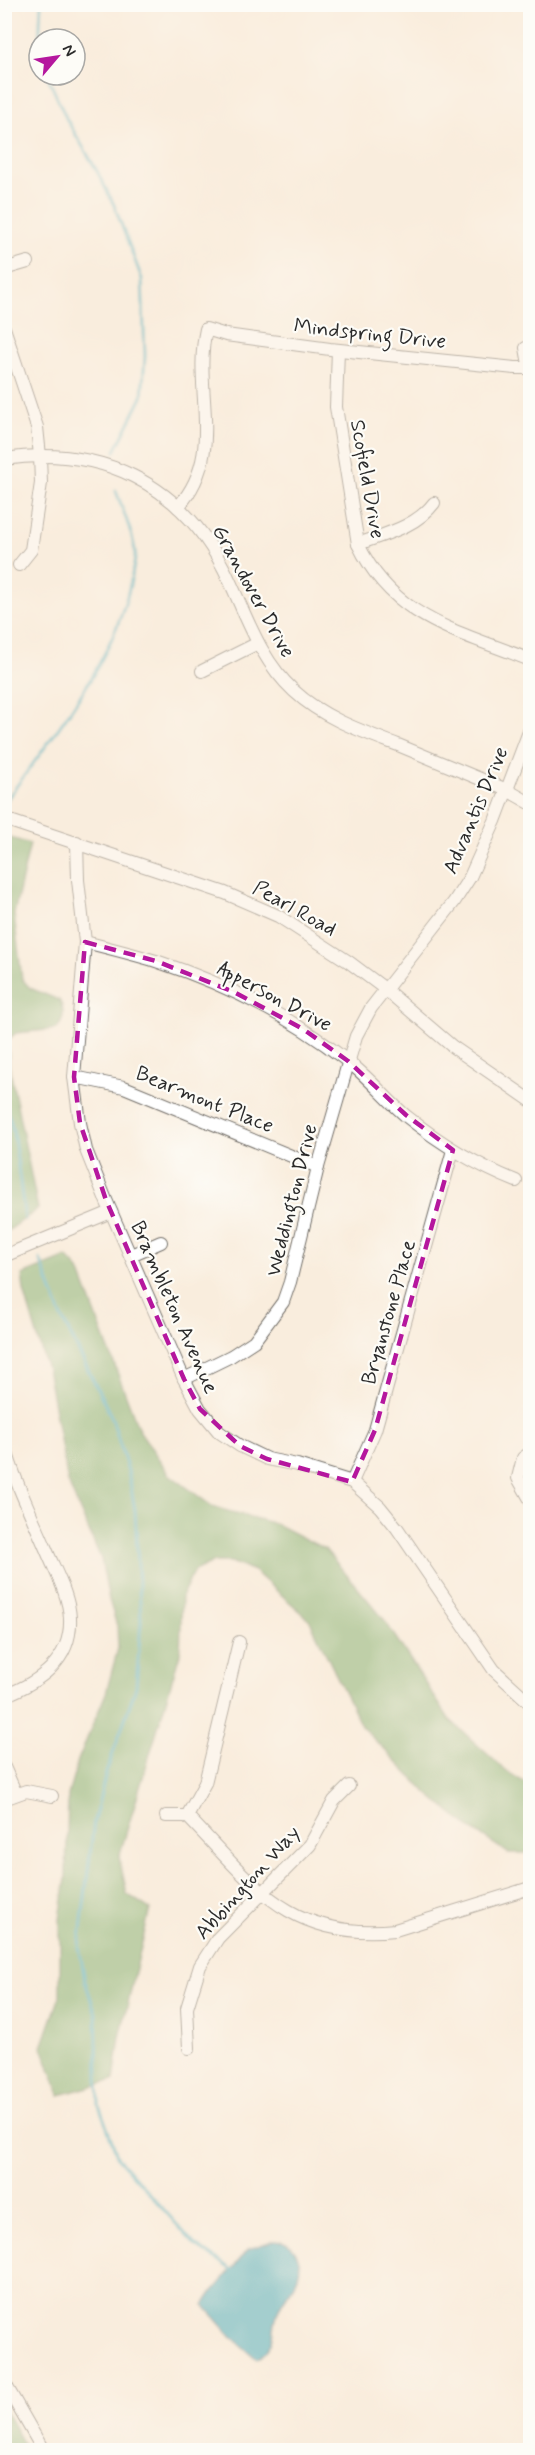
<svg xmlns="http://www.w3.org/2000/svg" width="535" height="2455" font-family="Mynerve,sans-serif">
	<rect width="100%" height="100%" fill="#fdfcf7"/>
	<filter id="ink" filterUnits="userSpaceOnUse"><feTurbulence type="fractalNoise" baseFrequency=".0167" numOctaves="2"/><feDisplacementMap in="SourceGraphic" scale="12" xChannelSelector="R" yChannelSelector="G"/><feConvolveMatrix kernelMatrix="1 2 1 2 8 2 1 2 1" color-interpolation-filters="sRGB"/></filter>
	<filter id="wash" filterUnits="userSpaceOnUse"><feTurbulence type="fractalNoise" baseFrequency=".008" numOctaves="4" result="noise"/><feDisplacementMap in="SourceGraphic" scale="24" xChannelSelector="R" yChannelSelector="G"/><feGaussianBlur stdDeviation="1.35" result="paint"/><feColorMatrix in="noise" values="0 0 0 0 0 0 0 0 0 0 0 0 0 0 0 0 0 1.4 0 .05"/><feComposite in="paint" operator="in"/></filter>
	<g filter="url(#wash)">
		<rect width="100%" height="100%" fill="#f9eddd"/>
		<g fill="#78ac68" stroke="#526c4a" stroke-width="1.5">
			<path d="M 5,836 L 30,844 L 14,914 L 22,979 L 30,988 L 59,1000 C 65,1010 64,1020 57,1029 L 16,1033 L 8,1040 L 9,1065 L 38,1209 L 5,1233 Z"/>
			<polygon points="67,1257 79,1270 139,1430 169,1474 213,1507 276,1524 325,1549 383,1618 449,1719 506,1771 530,1786 530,1853 508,1853 471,1829 427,1793 361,1726 309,1619 254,1571 231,1562 213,1562 194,1571 182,1595 180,1654 119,1857 127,1894 150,1909 120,2037 114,2080 60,2095 42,2047 60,1996 60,1919 66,1878 68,1795 78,1760 106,1693 118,1648 117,1626 109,1600 101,1559 68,1483 48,1373 24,1291 22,1275"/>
			<polygon points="5,2410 27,2450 5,2450"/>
		</g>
		<path fill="#3ca9bc" stroke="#346a74" stroke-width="1.5" d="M 275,2240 C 286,2241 293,2245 297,2255 C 307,2276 287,2291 279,2309 C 269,2332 281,2340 257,2359 L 234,2339 L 204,2305 L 214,2290 L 249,2249 Z"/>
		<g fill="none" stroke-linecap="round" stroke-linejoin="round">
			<g stroke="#3ca9bc" stroke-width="3">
				<polyline points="39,46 41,4"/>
				<polyline points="47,75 67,120 96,169 114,205 142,279 145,356 142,397 115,451"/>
				<path d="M 5,802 C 54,734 117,659 132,575 C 133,568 136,559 135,552 C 134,536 122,508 116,491"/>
				<polyline points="4,1098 13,1130 25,1219"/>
				<polyline points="40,1259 62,1318 112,1418 128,1471 135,1510 141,1622 136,1687 106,1773 94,1821 79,1946 85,1981 96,2014 99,2105 118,2158 195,2245 232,2270"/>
			</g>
		</g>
	</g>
	<g filter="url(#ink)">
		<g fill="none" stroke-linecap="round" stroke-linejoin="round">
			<defs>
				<g id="minor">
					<polyline points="4,269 28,262"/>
					<polyline points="4,328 37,427 40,456 41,483 31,550 19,565"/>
					<polyline points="526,348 530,370"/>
					<path d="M 338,350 L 336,407 L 358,544 C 394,620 459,631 530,660"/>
					<path d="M 4,459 C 100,445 179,482 224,569 C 245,611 258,658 294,691 C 323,718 361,731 398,745 C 434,760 471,775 507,790 L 530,803"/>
					<path d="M 178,507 C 227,452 192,392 206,329 L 226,335 L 330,349 L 515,368 L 530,368"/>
					<path d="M 358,544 C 385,534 416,527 434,503"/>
					<polyline points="202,671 258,643"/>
					<polyline points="4,819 225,893 278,916 349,962 385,989 453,1047 530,1100"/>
					<polyline points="77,842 78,880 85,942 74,1077 80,1123 86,1150 106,1200 184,1379 200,1409 219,1432 240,1446 267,1459 297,1465 352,1482 380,1507 397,1528 494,1670 530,1703"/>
					<path d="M 85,942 C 109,948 133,954 156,961 C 223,983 290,1016 346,1060 C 368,1076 385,1098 406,1116 C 440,1143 476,1165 516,1181"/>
					<polyline points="74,1077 124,1087 318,1167"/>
					<polyline points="131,1255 161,1242"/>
					<polyline points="4,1256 111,1212"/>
					<polyline points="184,1379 231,1356 254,1341 283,1302 290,1282 318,1167 356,1036 371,1008 454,902 470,877 495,821 530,729"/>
					<path d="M 4,1443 C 14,1480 31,1514 46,1549 C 55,1571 69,1595 70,1618 C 72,1661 39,1682 4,1696"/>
					<polyline points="530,1453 523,1458 518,1478 530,1499"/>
					<polyline points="352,1482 375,1430 453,1150"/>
					<polyline points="4,1767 16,1794"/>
					<polyline points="4,1799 26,1791 52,1796"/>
					<path d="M 166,1816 L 187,1816 C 253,1884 289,1941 395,1930 L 530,1888"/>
					<polyline points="187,1816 205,1783 239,1642"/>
					<polyline points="189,2048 187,2008 200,1966 218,1938 310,1845 334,1801 349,1786"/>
					<polyline points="4,2382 43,2450"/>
				</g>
			</defs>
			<use href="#minor" stroke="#736f69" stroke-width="14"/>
			<use href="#minor" stroke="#fff" stroke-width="12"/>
		</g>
	</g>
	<path d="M0 0H535V2455H0ZM 85,942 L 156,961 L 234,992 L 303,1029 L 348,1061 L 406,1115 L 453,1150 L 375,1430 L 352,1482 L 267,1459 L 240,1446 L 200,1409 L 184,1379 L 106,1200 L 80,1123 L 74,1077 Z" fill="#f9eddd" fill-opacity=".55" fill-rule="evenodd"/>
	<path fill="none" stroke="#b5179e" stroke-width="4.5" stroke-dasharray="12 8" stroke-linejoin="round" d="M 85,942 L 156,961 L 234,992 L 303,1029 L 348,1061 L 406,1115 L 453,1150 L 375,1430 L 352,1482 L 267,1459 L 240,1446 L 200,1409 L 184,1379 L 106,1200 L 80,1123 L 74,1077 Z"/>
	<g text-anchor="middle" stroke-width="4.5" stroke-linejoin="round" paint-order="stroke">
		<g font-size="21" fill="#2b2b2b" stroke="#fdfcf7">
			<text transform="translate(370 333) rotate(6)" y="7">Mindspring Drive</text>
			<text transform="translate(368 479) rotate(80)" y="7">Scofield Drive</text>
			<text transform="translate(254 591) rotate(61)" y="7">Grandover Drive</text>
			<text transform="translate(475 810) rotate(-67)" y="7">Advantis Drive</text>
			<text transform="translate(295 908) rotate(29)" y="7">Pearl Road</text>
			<text transform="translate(275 996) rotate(28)" y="7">Apperson Drive</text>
			<text transform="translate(205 1099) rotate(22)" y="7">Bearmont Place</text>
			<text transform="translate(291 1200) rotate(-76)" y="7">Weddington Drive</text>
			<text transform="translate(175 1307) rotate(66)" y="7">Brambleton Avenue</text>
			<text transform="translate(388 1312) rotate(-74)" y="7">Bryanstone Place</text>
			<text transform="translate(247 1882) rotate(-48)" y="7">Abbington Way</text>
		</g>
	</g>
	<rect width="535" height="2455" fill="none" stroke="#fdfcf7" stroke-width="24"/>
	<g transform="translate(57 57) rotate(61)"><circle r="28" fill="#fdfcf7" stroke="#a9a8a5" stroke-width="1.5"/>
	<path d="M0-4.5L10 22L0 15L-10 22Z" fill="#b5179e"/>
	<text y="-9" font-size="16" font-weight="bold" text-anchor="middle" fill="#2b2b2b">N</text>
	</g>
</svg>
